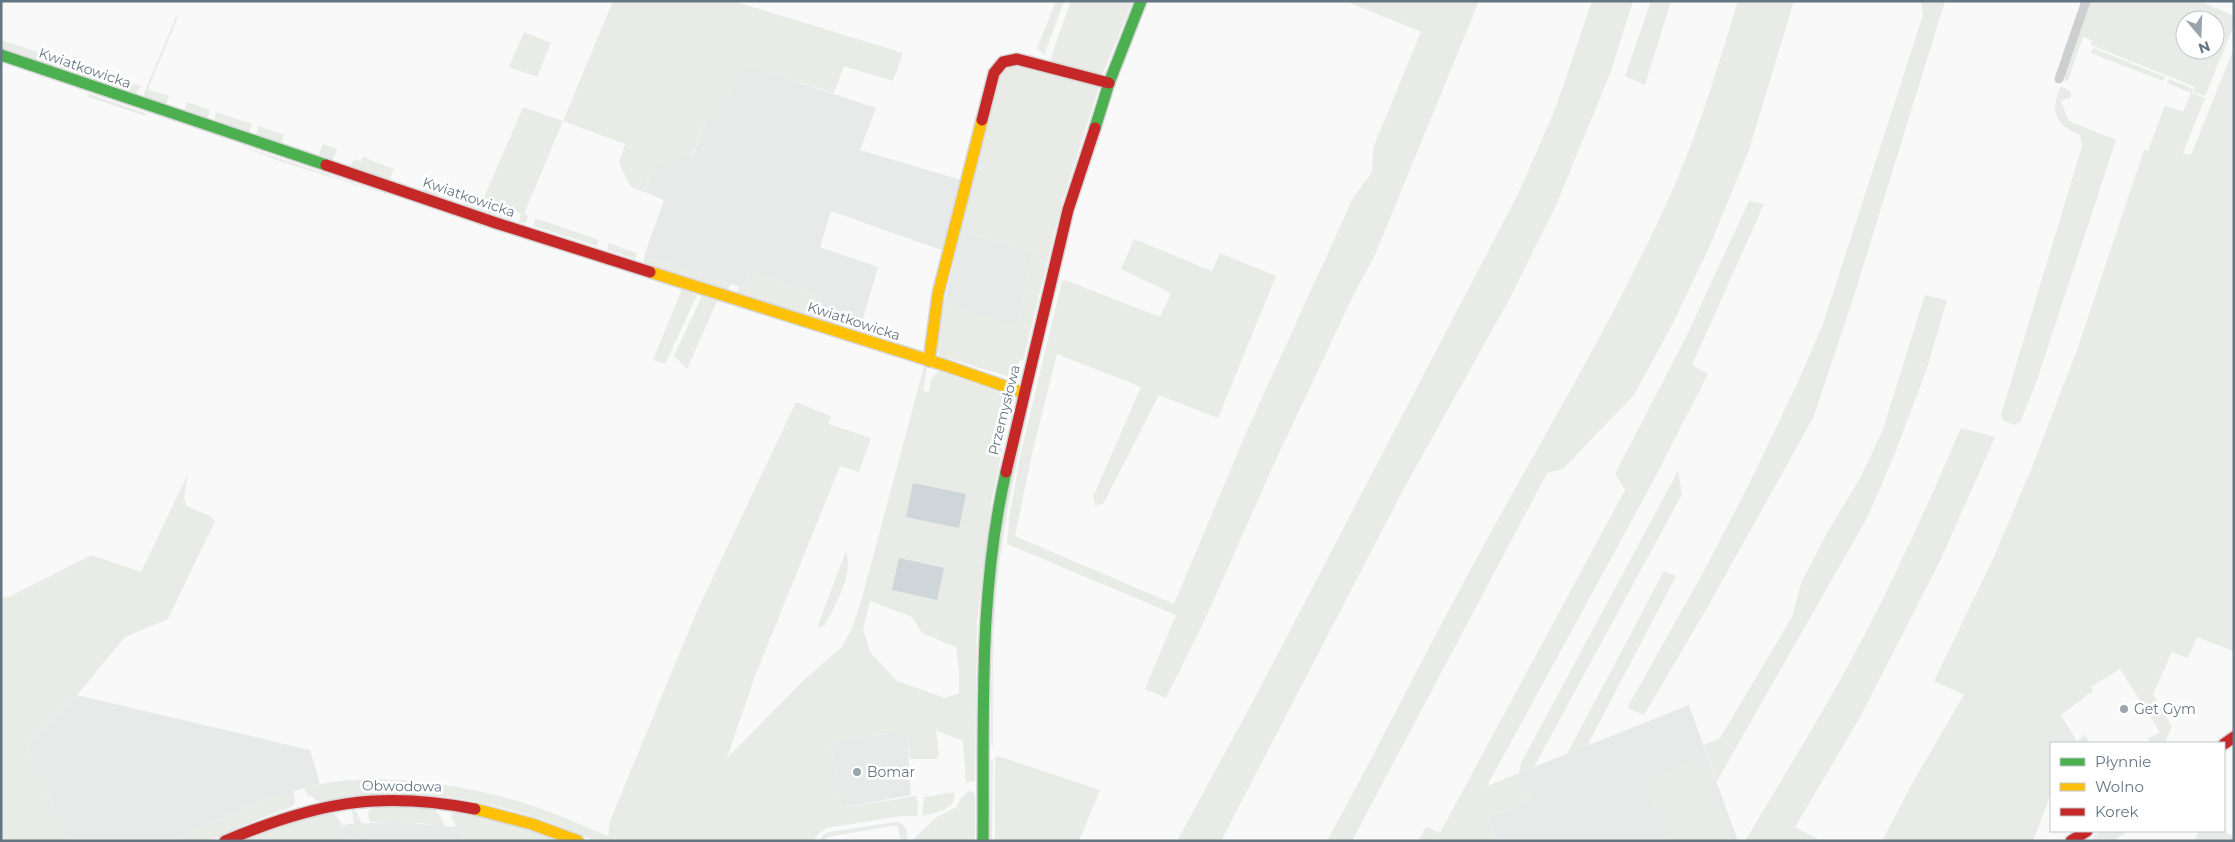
<svg xmlns="http://www.w3.org/2000/svg" width="2235" height="842" font-family="Montserrat,sans-serif">
	<rect width="100%" height="100%" fill="#f9f9f9"/>
	<g fill="#e8e9e9">
		<polygon points="740,63 876,108 860,150 961,180 944,251 831,211 820,247 878,267 862,322 825,309 822,305 824,296 750,271 744,288 644,256 664,200 645,192 655,164 681,153 692,157 710,111 721,115"/>
		<polygon points="961,231 1033,253 1017,327 944,303"/>
		<polygon points="77,695 310,750 320,783 252,804 173,841 68,841 27,745"/>
		<polygon points="1689,705 1738,841 1498,841 1488,818 1530,800 1519,773"/>
		<polygon points="907,730 911,795 842,808 831,743"/>
		<polygon points="397,822 456,827 510,841 302,841 348,824"/>
	</g>
	<g fill="#e8ebe6" fill-rule="evenodd">
		<polygon points="613,1 733,1 903,53 893,81 844,66 834,93 740,64 721,116 710,112 691,157 681,153 674,170 655,164 644,192 631,187 619,163 625,144 563,121 524,214 528,216 526,223 519,222 521,214 516,211 511,220 463,204 465,194 483,200 523,107 563,121"/>
		<polygon points="1056,1 1064,1 1044,55 1037,48"/>
		<polygon points="1071,1 1133,1 1103,73 1100,75 1051,62 1052,54"/>
		<polygon points="1345,1 1479,1 1375,255 1352,298 1273,466 1207,615 1166,698 1145,689 1176,615 1007,544 1010,513 1021,452 1062,281 1065,280 1160,317 1171,293 1121,269 1134,239 1212,271 1220,253 1276,276 1218,418 1159,395 1103,504 1095,505 1093,497 1141,387 1057,354 1032,454 1015,536 1174,604 1246,433 1353,198 1372,172 1373,148 1421,32"/>
		<polygon points="1592,1 1633,1 1611,71 1557,203 1510,298 1402,492 1221,841 1177,841 1259,690 1519,192 1556,107"/>
		<polygon points="1651,1 1671,1 1645,85 1625,76"/>
		<path d="M 1738,1 L 1794,1 L 1749,150 L 1708,250 L 1671,327 L 1634,395 L 1563,469 L 1547,473 L 1352,841 L 1327,841 C 1376,752 1420,663 1468,574 C 1538,444 1616,319 1675,184 C 1701,125 1719,62 1738,1 Z"/>
		<polygon points="1921,1 1945,1 1854,296 1813,418 1707,608 1644,715 1627,708 1704,571 1749,484 1797,384 1823,324 1923,15"/>
		<path d="M 2090,1 L 2136,1 L 2137,3 L 2138,1 L 2200,1 L 2234,16 L 2234,25 L 2205,96 L 2194,92 L 2195,87 L 2091,45 L 2092,40 L 2083,37 L 2067,83 L 2064,77 ZM 2185,20 L 2215,20 L 2215,50 L 2185,50 Z"/>
		<polygon points="176,17 178,17 148,89 169,96 166,104 145,99 144,93"/>
		<polygon points="524,32 551,43 537,77 509,67"/>
		<polygon points="1,40 72,63 69,72 1,51"/>
		<polygon points="2093,48 2165,77 2163,81 2091,53"/>
		<polygon points="2234,48 2233,651 2197,637 2188,658 2172,652 2153,694 2172,726 2165,743 2151,743 2148,739 2160,732 2120,669 2091,687 2093,691 2061,715 2077,741 2085,735 2090,743 2051,743 2051,794 2033,841 1882,841 1913,782 1964,695 1934,681 1993,559 2032,467 2077,350 2144,150 2148,151 2165,105 2183,112 2191,93 2167,83 2169,79 2193,89 2192,93 2205,98 2183,153 2191,155"/>
		<path d="M 1010,63 L 1097,84 L 1099,87 L 1063,199 L 1023,360 L 1020,360 L 1014,373 L 1007,376 L 947,358 L 945,360 C 927,350 941,320 944,303 L 1017,326 L 1033,253 L 961,231 L 991,90 L 995,79 Z"/>
		<polygon points="79,65 109,76 106,85 77,76"/>
		<polygon points="116,78 141,86 135,95 112,88"/>
		<path d="M 2061,86 L 2071,92 L 2071,97 L 2061,101 L 2069,121 L 2116,140 L 2038,377 L 2021,421 L 2014,425 L 2003,420 L 2001,415 L 2082,146 L 2080,135 C 2055,125 2049,111 2061,86 Z"/>
		<polygon points="89,94 145,113 145,116 88,97"/>
		<polygon points="187,102 210,110 207,119 184,112"/>
		<polygon points="216,112 252,124 249,133 214,122"/>
		<polygon points="258,126 284,135 281,144 256,137"/>
		<polygon points="236,144 398,198 279,161"/>
		<polygon points="323,144 337,149 332,161 318,157"/>
		<polygon points="363,157 394,169 389,181 350,167 354,159 361,161"/>
		<polygon points="426,181 442,186 439,196 423,191"/>
		<polygon points="1749,201 1764,204 1692,365 1708,374 1650,487 1487,786 1519,773 1521,763 1678,471 1682,494 1534,767 1519,773 1530,800 1488,818 1498,841 1418,841 1426,827 1440,833 1625,490 1615,474 1686,337"/>
		<polygon points="535,218 599,240 597,246 534,226"/>
		<polygon points="608,243 637,253 635,259 608,250"/>
		<polygon points="644,256 731,284 727,290 644,263"/>
		<polygon points="750,271 824,296 822,305 825,309 838,314 833,325 737,294 739,286 744,288"/>
		<polygon points="682,289 697,295 665,364 653,360"/>
		<polygon points="1925,295 1947,300 1927,368 1895,453 1867,518 1717,781 1704,745 1720,738 1792,617 1801,583 1828,531 1859,480 1882,432"/>
		<polygon points="702,296 717,301 687,369 674,356"/>
		<path d="M 924,366 L 927,368 L 923,391 L 929,392 L 931,379 L 939,371 L 1007,395 L 1012,401 L 992,499 L 977,621 L 975,781 L 966,783 L 963,741 L 936,730 L 939,755 L 936,759 L 910,759 L 906,730 L 831,743 L 842,808 L 916,796 L 918,803 L 917,816 L 901,816 L 826,828 L 816,836 L 815,841 L 594,841 C 508,801 415,782 321,802 L 316,800 L 312,796 L 309,797 L 304,788 C 368,769 466,784 530,805 C 556,814 582,825 608,836 L 610,821 L 697,611 L 796,402 L 831,416 L 828,424 L 871,438 L 859,472 L 840,466 L 755,676 L 727,758 L 803,681 L 842,647 L 852,628 L 862,598 ZM 870,601 L 912,617 L 922,633 L 956,647 L 959,670 L 959,693 L 945,698 L 897,681 L 870,652 L 863,629 Z"/>
		<path d="M 1028,410 C 1014,476 999,542 995,609 C 992,655 993,701 993,747 L 991,745 C 991,658 992,573 1009,487 C 1014,461 1019,435 1028,410 Z"/>
		<path d="M 1961,428 L 1995,437 L 1940,561 L 1859,719 L 1795,827 L 1818,839 L 1817,841 L 1745,841 C 1786,772 1828,705 1865,634 C 1900,567 1931,497 1961,428 Z"/>
		<polygon points="188,474 184,497 186,506 210,516 215,521 168,619 125,637 77,695 27,745 68,841 1,841 1,597 9,597 91,555 141,572"/>
		<path d="M 846,551 C 854,574 835,606 824,626 L 817,628 Z"/>
		<polygon points="1664,571 1676,576 1587,746 1567,754"/>
		<polygon points="998,756 1100,790 1079,841 995,841 995,758"/>
		<polygon points="1700,758 1734,841 1668,841 1644,781"/>
		<polygon points="993,759 992,841 990,841 991,761"/>
		<polygon points="294,791 295,803 291,807 256,820 211,841 173,841 252,804"/>
		<polygon points="969,791 974,792 975,794 975,841 911,841 937,817 956,807 962,797"/>
		<path d="M 954,792 C 958,809 935,813 922,816 L 924,797 Z"/>
		<path d="M 377,805 L 427,805 C 441,811 445,827 451,841 L 449,841 L 442,826 L 419,823 L 370,822 L 368,814 L 370,809 Z"/>
		<polygon points="352,810 356,811 370,841 363,841 354,824"/>
		<path d="M 328,811 C 340,815 345,830 350,841 L 239,841 L 298,817 Z"/>
		<polygon points="454,811 481,814 564,841 463,841 452,819 451,815"/>
		<path d="M 896,822 C 905,823 910,833 906,841 L 901,841 L 897,825 L 827,837 L 827,841 L 820,841 L 823,835 L 829,832 Z"/>
		<polygon points="2102,831 2129,831 2112,841 2092,841 2093,836"/>
		<polygon points="2199,831 2222,831 2234,836 2234,841 2198,841 2195,839"/>
	</g>
	<g fill="#ced6d9">
		<polygon points="913,483 966,494 959,528 906,517"/>
		<polygon points="899,558 944,568 937,600 892,590"/>
	</g>
	<g fill="none" stroke-linecap="round" stroke-linejoin="round">
		<defs>
			<g id="fast">
				<polyline points="1,55 326,165"/>
				<polyline points="1095,128 1109,83 1141,1"/>
				<path d="M 983,841 C 984,718 978,593 1006,472"/>
			</g>
			<g id="slow">
				<polyline points="650,272 947,366 1024,393"/>
				<polyline points="929,361 938,294 982,120"/>
				<polyline points="475,809 532,824 578,841"/>
			</g>
			<g id="jam">
				<polyline points="982,120 994,73 1003,62 1017,59 1109,83"/>
				<polyline points="326,165 496,223 650,272"/>
				<polyline points="1006,472 1068,210 1095,128"/>
				<polyline points="2224,744 2234,737"/>
				<path d="M 225,841 C 315,803 378,790 475,809"/>
				<polyline points="2071,841 2087,831"/>
			</g>
		</defs>
		<use href="#fast" stroke="#d5d6d7" stroke-width="14"/>
		<use href="#slow" stroke="#d5d6d7" stroke-width="14"/>
		<use href="#jam" stroke="#d5d6d7" stroke-width="14"/>
		<polyline stroke="#cecfd0" stroke-width="9" points="2059,79 2086,1"/>
		<use href="#fast" stroke="#4caf50" stroke-width="11"/>
		<use href="#slow" stroke="#ffc107" stroke-width="11"/>
		<use href="#jam" stroke="#c62828" stroke-width="11"/>
	</g>
	<g fill="#99a4ac" stroke="#fff" stroke-width="2">
		<circle cx="2124" cy="709" r="5"/>
		<circle cx="857" cy="772" r="5"/>
	</g>
	<g text-anchor="middle" stroke-width="5" stroke-linejoin="round" paint-order="stroke">
		<g font-size="14" fill="#657683" stroke="#fff">
			<text transform="translate(85 68) rotate(19)" y="5">Kwiatkowicka</text>
			<text transform="translate(469 197) rotate(19)" y="5">Kwiatkowicka</text>
			<text transform="translate(854 321) rotate(18)" y="5">Kwiatkowicka</text>
			<text transform="translate(1004 410) rotate(-76)" y="5">Przemysłowa</text>
			<text transform="translate(402 786) rotate(1)" y="5">Obwodowa</text>
		</g>
		<g font-size="14" fill="#657683" stroke="#fff" text-anchor="start">
			<text x="2134" y="714">Get Gym</text>
			<text x="867" y="777">Bomar</text>
		</g>
	</g>
	<rect width="2235" height="842" fill="none" stroke="#657683" stroke-width="5"/>
	<rect x="2050" y="742" width="175" height="90" fill="#ffffff" stroke="#c1c8cd"/>
	<rect x="2060" y="758" width="25" height="8" fill="#4caf50" stroke="#c1c8cd"/>
	<text x="2095" y="767" font-size="15" fill="#657683">Płynnie</text>
	<rect x="2060" y="783" width="25" height="8" fill="#ffc107" stroke="#c1c8cd"/>
	<text x="2095" y="792" font-size="15" fill="#657683">Wolno</text>
	<rect x="2060" y="808" width="25" height="8" fill="#c62828" stroke="#c1c8cd"/>
	<text x="2095" y="817" font-size="15" fill="#657683">Korek</text>
	<g transform="translate(2200 35) rotate(161)"><circle r="24" fill="#ffffff" stroke="#c1c8cd"/>
	<path d="M0-4L9 19L0 12L-9 19Z" fill="#99a4ac"/>
	<text y="-8" font-size="14" font-weight="bold" text-anchor="middle" fill="#657683">N</text>
	</g>
</svg>
